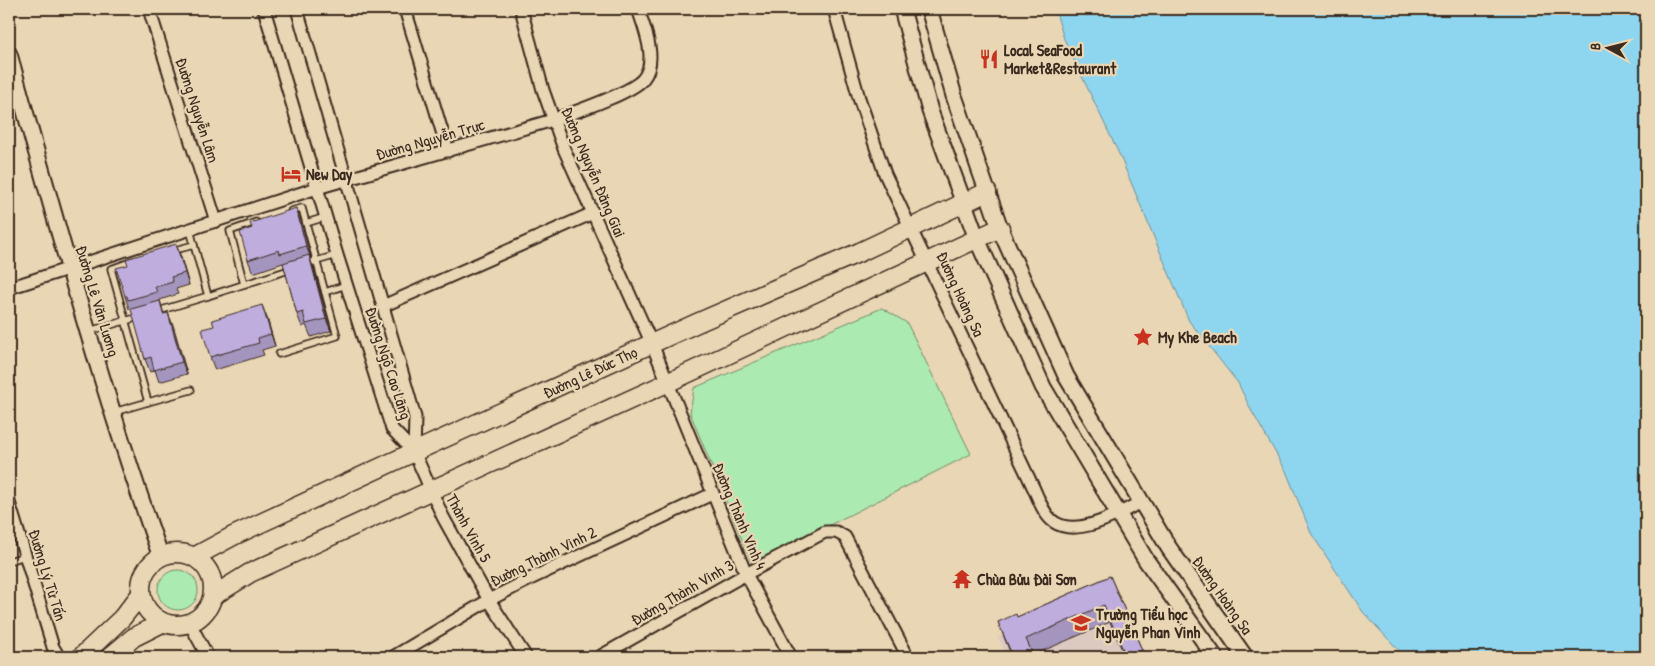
<svg xmlns="http://www.w3.org/2000/svg" width="1655" height="666" font-family="'Patrick Hand',sans-serif">
	<rect width="100%" height="100%" fill="#e9d6b4"/>
	<filter id="ink" filterUnits="userSpaceOnUse"><feTurbulence type="fractalNoise" baseFrequency=".02" numOctaves="2"/><feDisplacementMap in="SourceGraphic" scale="10" xChannelSelector="R" yChannelSelector="G"/><feConvolveMatrix kernelMatrix="1 2 1 2 8 2 1 2 1" color-interpolation-filters="sRGB"/></filter>
	<g filter="url(#ink)">
		<polygon fill="#dccac1" points="1116,590 1146,657 1007,657 998,637 1063,609"/>
		<g fill="#abeab1" stroke="#738a68">
			<polygon points="882,308 907,323 971,454 752,564 690,413 694,388"/>
			<circle cx="178" cy="590" r="20"/>
		</g>
		<polygon fill="#8ed5ef" stroke="#6d919b" points="1055,9 1646,9 1646,657 1405,657 1363,612 1311,533 1286,471 1251,410 1238,383 1189,321 1120,156 1064,39"/>
		<g fill="none" stroke-linecap="round" stroke-linejoin="round">
			<defs>
				<g id="service">
					<polyline points="291,211 302,208 306,223 326,217"/>
					<polyline points="171,251 194,245 190,229"/>
					<polyline points="133,261 111,269 148,402 191,390"/>
					<polyline points="313,262 337,255"/>
					<polyline points="244,284 230,231 256,222"/>
					<polyline points="325,292 346,285"/>
					<polyline points="208,296 292,269"/>
					<polyline points="155,312 208,296 194,245"/>
					<polyline points="89,331 139,317"/>
					<polyline points="279,354 337,336 306,223"/>
					<polyline points="114,412 148,402"/>
					<polyline points="9,561 25,556"/>
				</g>
				<g id="minor">
					<polyline points="149,9 216,221"/>
					<polyline points="264,9 337,255 392,429 414,452 443,517 489,600 526,657"/>
					<polyline points="297,9 415,417 414,452"/>
					<polyline points="405,9 448,151"/>
					<polyline points="521,9 543,90 564,149 652,344 746,574 791,657"/>
					<path d="M 834,9 L 859,98 L 885,174 L 1034,489 C 1039,500 1044,515 1054,522 C 1078,538 1120,513 1141,502"/>
					<path d="M 9,288 L 317,188 L 553,120 C 572,113 632,93 643,79 C 648,73 650,65 650,57 C 650,41 643,24 638,9"/>
					<polyline points="383,306 593,213"/>
					<polyline points="9,502 53,647 59,657"/>
					<polyline points="190,624 208,657"/>
					<polyline points="393,657 489,600 532,578 712,494"/>
					<polyline points="599,657 746,574 825,532 836,532 845,537 908,657"/>
				</g>
				<g id="secondary">
					<polyline points="902,9 930,111 977,239 1043,387 1146,560 1215,657"/>
					<polyline points="929,9 954,96 1001,231 1066,376 1169,548 1245,657"/>
					<path d="M 9,54 C 56,222 102,392 161,557"/>
				</g>
				<g id="primary">
					<circle cx="177" cy="589" r="36"/>
					<polyline points="194,557 233,536 414,452 697,323 860,252 987,192"/>
					<polyline points="213,596 250,573 669,382 1000,228"/>
					<polyline points="81,657 122,618 141,594"/>
					<polyline points="110,657 134,637 162,623"/>
				</g>
			</defs>
			<use href="#service" stroke="#3b2a1e" stroke-width="9"/>
			<use href="#minor" stroke="#3b2a1e" stroke-width="15"/>
			<use href="#secondary" stroke="#3b2a1e" stroke-width="19"/>
			<use href="#primary" stroke="#3b2a1e" stroke-width="21"/>
			<use href="#service" stroke="#e9d6b4" stroke-width="5.5"/>
			<use href="#minor" stroke="#e9d6b4" stroke-width="11"/>
			<use href="#secondary" stroke="#e9d6b4" stroke-width="15"/>
			<use href="#primary" stroke="#e9d6b4" stroke-width="18"/>
		</g>
		<g fill="#a495bf" stroke="#3b2a1e">
			<polygon points="301,221 311,258 310,259 313,267 331,331 311,337 306,325 302,327 297,314 283,263 253,273 248,260"/>
			<polygon points="176,244 189,285 176,289 178,294 160,300 164,314 173,325 187,374 159,382 155,370 150,372 145,359 132,309 129,309 125,296 128,265"/>
			<polygon points="267,318 275,346 262,350 264,355 215,370 210,357"/>
			<polygon points="1110,576 1145,657 1125,657 1110,622 1033,655 1034,657 1012,657 998,622 1017,617"/>
		</g>
		<g fill="#86799b" stroke="#3b2a1e">
			<polygon points="296,208 301,221 311,258 306,246"/>
			<polygon points="176,244 181,257 189,285 185,273"/>
			<polygon points="309,255 313,267 331,331 326,319"/>
			<polygon points="262,305 267,318 275,346 271,334"/>
			<polygon points="168,313 173,325 187,374 182,362"/>
		</g>
		<g fill="#bfadde" stroke="#3b2a1e">
			<polygon points="296,208 306,246 280,254 279,250 248,260 240,232 252,228 250,223"/>
			<polygon points="176,244 185,273 171,277 173,282 155,287 157,292 128,300 127,296 125,296 116,268 128,265 126,259"/>
			<polygon points="309,255 326,319 306,324 303,312 297,314 283,263"/>
			<polygon points="160,301 163,314 168,313 182,362 154,370 151,357 145,359 131,309"/>
			<polygon points="262,305 271,334 258,338 259,343 210,357 202,329 214,326 212,320"/>
			<polygon points="1110,576 1142,650 1126,657 1104,605 1026,639 1034,657 1013,657 998,622 1016,614 1017,617"/>
		</g>
	</g>
	<defs>
		<symbol id="restaurant-bare" viewBox="-9 -9 18 18"><path d="M-5-6h1v4h1v-4h1v4h1v-4h1v5L-1.5 .5V6h-2V.5L-5-1ZM5-6V6H3V1.5H1.5Q1.5-4 5-6Z" fill="#c8321e" stroke="#e9d6b4" stroke-width="2.5" paint-order="stroke"/></symbol>
		<symbol id="hotel-bare" viewBox="-9 -9 18 18"><path d="M-6-4.5h1.5V1H6V5H4.5V3h-9V5H-6ZM-4 0a1.8 1.8 0 1 1 3.6 0ZM.5 0V-2.5h3Q6-2.5 6 0Z" fill="#c8321e" stroke="#e9d6b4" stroke-width="2.5" paint-order="stroke"/></symbol>
		<symbol id="sight-bare" viewBox="-9 -9 18 18"><path d="M0-6L1.8-2.2L6-1.7L2.9 1.2L3.7 5.4L0 3.3L-3.7 5.4L-2.9 1.2L-6-1.7L-1.8-2.2Z" fill="#c8321e" stroke="#e9d6b4" stroke-width="2.5" paint-order="stroke"/></symbol>
		<symbol id="temple-bare" viewBox="-9 -9 18 18"><path d="M0-6L5-2H3V0L6.5 2.5H4V6H1.5V3h-3V6H-4V2.5H-6.5L-3 0V-2H-5Z" fill="#c8321e" stroke="#e9d6b4" stroke-width="2.5" paint-order="stroke"/></symbol>
		<symbol id="school-bare" viewBox="-9 -9 18 18"><path d="M0-5L7-2L0 1L-7-2ZM-4 1L0 2.5L4 1V4Q0 6-4 4Z" fill="#c8321e" stroke="#e9d6b4" stroke-width="2.5" paint-order="stroke"/></symbol>
	</defs>
	<g fill-rule="evenodd">
		<use href="#restaurant-bare" x="975" y="45" width="28" height="28"/>
		<use href="#hotel-bare" x="277" y="160" width="28" height="28"/>
		<use href="#sight-bare" x="1129" y="323" width="28" height="28"/>
		<use href="#temple-bare" x="948" y="565" width="28" height="28"/>
		<use href="#school-bare" x="1067" y="609" width="28" height="28"/>
	</g>
	<g text-anchor="middle" stroke-width="4.5" stroke-linejoin="round" paint-order="stroke">
		<g font-size="16" font-weight="bold" fill="#3b2a1e" stroke="#e9d6b4" text-anchor="start">
			<text x="1004" y="56">Local SeaFood<tspan x="1004" dy="18">Market&amp;Restaurant</tspan></text>
			<text x="306" y="180">New Day</text>
			<text x="1158" y="343">My Khe Beach</text>
			<text x="977" y="585">Chùa Bửu Đài Sơn</text>
			<text x="1096" y="620">Trường Tiểu học<tspan x="1096" dy="18">Nguyễn Phan Vinh</tspan></text>
		</g>
		<g font-size="16" fill="#3b2a1e" stroke="#e9d6b4">
			<text transform="translate(198 110) rotate(72)" y="6">Đường Nguyễn Lâm</text>
			<text transform="translate(430 139) rotate(-16)" y="6">Đường Nguyễn Trực</text>
			<text transform="translate(594 172) rotate(67)" y="6">Đường Nguyễn Đăng Giai</text>
			<text transform="translate(961 294) rotate(65)" y="6">Đường Hoàng Sa</text>
			<text transform="translate(98 301) rotate(73)" y="6">Đường Lê Văn Lương</text>
			<text transform="translate(389 363) rotate(72)" y="6">Đường Ngô Cao Lãng</text>
			<text transform="translate(590 372) rotate(-25)" y="6">Đường Lê Đức Thọ</text>
			<text transform="translate(740 516) rotate(67)" y="6">Đường Thành Vinh 4</text>
			<text transform="translate(469 528) rotate(61)" y="6">Thành Vinh 5</text>
			<text transform="translate(543 556) rotate(-26)" y="6">Đường Thành Vinh 2</text>
			<text transform="translate(48 575) rotate(73)" y="6">Đường Lý Từ Tấn</text>
			<text transform="translate(682 592) rotate(-30)" y="6">Đường Thành Vinh 3</text>
			<text transform="translate(1223 595) rotate(55)" y="6">Đường Hoàng Sa</text>
		</g>
	</g>
	<rect width="1655" height="666" fill="none" stroke="#e9d6b4" stroke-width="30"/>
	<rect x="15" y="15" width="1625" height="636" fill="none" stroke="#3b2a1e" stroke-width="2" filter="url(#ink)"/>
	<g transform="translate(1608 48) rotate(277)" stroke="#e9d6b4" stroke-width="4" paint-order="stroke">
	<path d="M0-4L9 19L0 12L-9 19Z" fill="#3b2a1e"/>
	<text y="-8" font-size="14" font-weight="bold" text-anchor="middle" fill="#3b2a1e">B</text>
	</g>
</svg>
